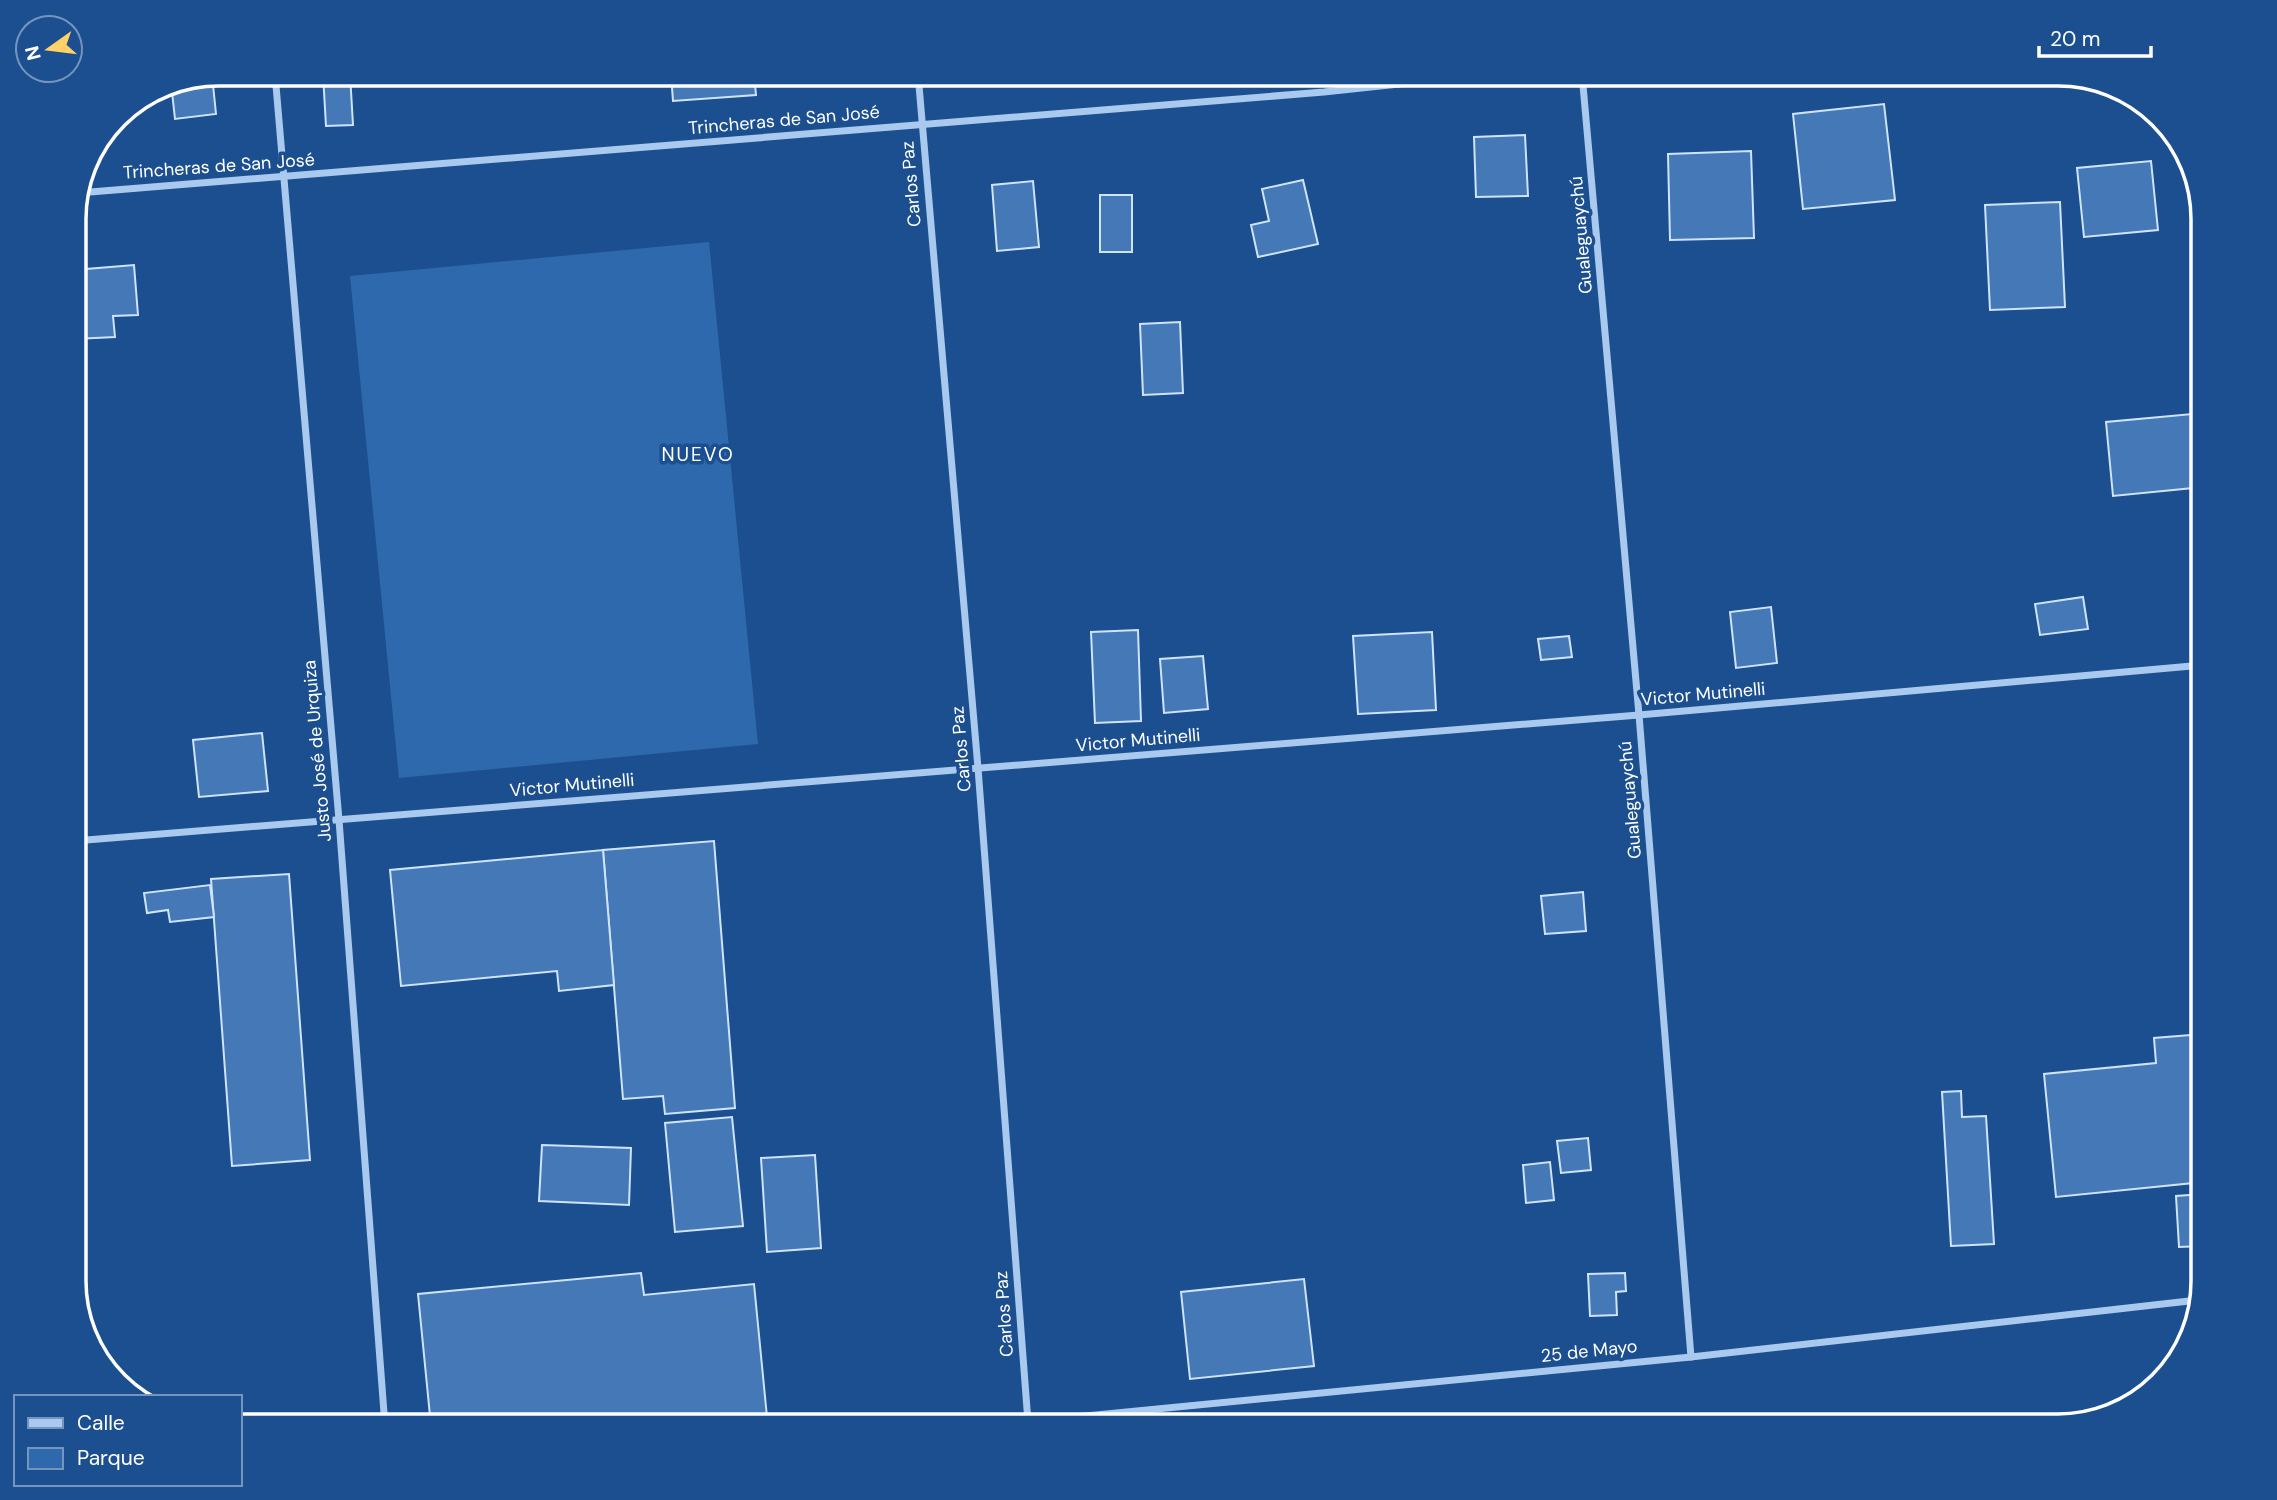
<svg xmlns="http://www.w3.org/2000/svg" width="2277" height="1500" font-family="'DM Sans',sans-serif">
	<rect width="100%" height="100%" fill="#1b4f8f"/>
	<polygon fill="#2e69ad" points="709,242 758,744 399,778 350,276"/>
	<g fill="#4478b7" stroke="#cfe3fa" stroke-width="2">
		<polygon points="323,74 350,74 353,125 326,126"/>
		<polygon points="671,74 754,74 756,95 673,101"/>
		<polygon points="841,74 876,74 876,80 842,83"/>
		<polygon points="212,75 216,114 175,119 171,83"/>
		<polygon points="1884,104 1895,200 1803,209 1793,114"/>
		<polygon points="1525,135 1528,196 1476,197 1474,137"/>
		<polygon points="1751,151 1754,238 1670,240 1668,154"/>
		<polygon points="2151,161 2158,230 2084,237 2077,168"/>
		<polygon points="1303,180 1318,244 1258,257 1251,225 1269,221 1262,189"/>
		<polygon points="1033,181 1039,247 997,251 992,185"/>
		<rect x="1100" y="195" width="32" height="57"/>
		<polygon points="2060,202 2065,307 1990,310 1985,205"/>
		<polygon points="134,265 138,315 113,316 115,337 75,339 74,270"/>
		<polygon points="1180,322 1183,393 1143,395 1140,324"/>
		<polygon points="2203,413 2203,487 2113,496 2106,422"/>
		<polygon points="2083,597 2088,629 2040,635 2035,604"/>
		<polygon points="1771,607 1777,663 1736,668 1730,612"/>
		<polygon points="1138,630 1141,721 1095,723 1091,632"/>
		<polygon points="1432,632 1436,710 1358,714 1353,636"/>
		<polygon points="1569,636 1572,657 1541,660 1538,639"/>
		<polygon points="1203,656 1208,709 1164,713 1160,659"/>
		<polygon points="262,733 268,791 199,797 193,740"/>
		<polygon points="714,841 735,1108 665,1114 663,1096 623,1099 603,850"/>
		<polygon points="603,850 614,985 559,991 557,971 401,986 390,870"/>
		<polygon points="289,874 310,1160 232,1166 211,879"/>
		<polygon points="210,885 214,917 170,922 168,910 147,913 144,893"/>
		<polygon points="1583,892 1586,931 1545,934 1541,896"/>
		<polygon points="2203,1034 2203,1182 2056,1197 2044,1074 2156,1063 2154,1038"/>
		<polygon points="1961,1091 1962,1117 1986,1116 1994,1244 1951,1246 1942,1092"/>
		<polygon points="732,1117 743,1226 675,1232 665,1123"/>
		<polygon points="1588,1138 1591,1170 1561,1173 1557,1141"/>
		<polygon points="542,1145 631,1148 629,1205 539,1201"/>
		<polygon points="815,1155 821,1248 767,1252 761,1158"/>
		<polygon points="1550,1162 1554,1200 1526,1203 1523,1165"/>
		<polygon points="2203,1194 2203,1246 2179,1247 2176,1196"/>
		<polygon points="641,1273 644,1295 754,1284 767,1417 669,1426 431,1426 418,1294"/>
		<polygon points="1625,1273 1626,1291 1616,1292 1617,1315 1590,1316 1588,1274"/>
		<polygon points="1304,1279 1314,1366 1190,1379 1181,1292"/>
	</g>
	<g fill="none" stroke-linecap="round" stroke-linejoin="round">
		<g stroke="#a9c9ee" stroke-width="7">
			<polyline points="275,74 339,820 385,1426"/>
			<polyline points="918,74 978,768 1028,1422"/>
			<polyline points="1582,74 1639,715 1691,1357"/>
			<polyline points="78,193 1324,92 1493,74"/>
			<polyline points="74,841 1639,715 2203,665"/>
			<polyline points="983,1426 1691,1357 2198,1300"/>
		</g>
	</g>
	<g text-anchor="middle" stroke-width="7" stroke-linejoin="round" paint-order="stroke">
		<g font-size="18" fill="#fff" stroke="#1b4f8f">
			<text transform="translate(784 120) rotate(-5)" y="6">Trincheras de San José</text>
			<text transform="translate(219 166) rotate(-4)" y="6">Trincheras de San José</text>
			<text transform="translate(911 184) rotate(-95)" y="6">Carlos Paz</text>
			<text transform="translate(1581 235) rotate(-95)" y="6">Gualeguaychú</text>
			<text transform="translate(1703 694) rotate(-5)" y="6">Victor Mutinelli</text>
			<text transform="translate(1138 740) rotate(-5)" y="6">Victor Mutinelli</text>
			<text transform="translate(961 749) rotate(-95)" y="6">Carlos Paz</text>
			<text transform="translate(317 751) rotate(-95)" y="6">Justo José de Urquiza</text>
			<text transform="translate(572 785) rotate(-5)" y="6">Victor Mutinelli</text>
			<text transform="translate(1630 800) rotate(-95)" y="6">Gualeguaychú</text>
			<text transform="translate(1004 1314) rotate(-94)" y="6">Carlos Paz</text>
			<text transform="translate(1589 1351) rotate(-6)" y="6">25 de Mayo</text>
		</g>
		<g font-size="19" letter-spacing="2" fill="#fff" stroke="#1b4f8f">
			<text x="698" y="461">NUEVO</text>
		</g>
	</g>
	<path d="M0 0H2277V1500H0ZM219 86H2058A133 133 0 0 1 2191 219V1281A133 133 0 0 1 2058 1414H219A133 133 0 0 1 86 1281V219A133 133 0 0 1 219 86Z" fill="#1b4f8f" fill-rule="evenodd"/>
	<path fill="none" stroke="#fff" stroke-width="3.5" d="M219 86H2058A133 133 0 0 1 2191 219V1281A133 133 0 0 1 2058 1414H219A133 133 0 0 1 86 1281V219A133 133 0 0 1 219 86Z"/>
	<rect x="14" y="1395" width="228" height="91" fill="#1b4f8f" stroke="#7695bc" stroke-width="2"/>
	<rect x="28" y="1418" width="35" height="10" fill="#a9c9ee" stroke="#7695bc" stroke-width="2"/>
	<text x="77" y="1430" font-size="21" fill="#ffffff">Calle</text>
	<rect x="28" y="1448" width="35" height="21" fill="#2e69ad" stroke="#7695bc" stroke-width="2"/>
	<text x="77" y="1465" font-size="21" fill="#ffffff">Parque</text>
	<g transform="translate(49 49) rotate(256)"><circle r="33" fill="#1b4f8f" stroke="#7695bc" stroke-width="2"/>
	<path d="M0-5L12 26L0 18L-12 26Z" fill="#ffd166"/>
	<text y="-10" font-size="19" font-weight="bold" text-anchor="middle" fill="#ffffff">N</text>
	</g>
	<path d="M2039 46v10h112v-10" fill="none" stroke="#ffffff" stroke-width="3.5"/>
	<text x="2050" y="46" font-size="21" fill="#ffffff" stroke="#1b4f8f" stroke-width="5" paint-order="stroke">20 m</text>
</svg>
